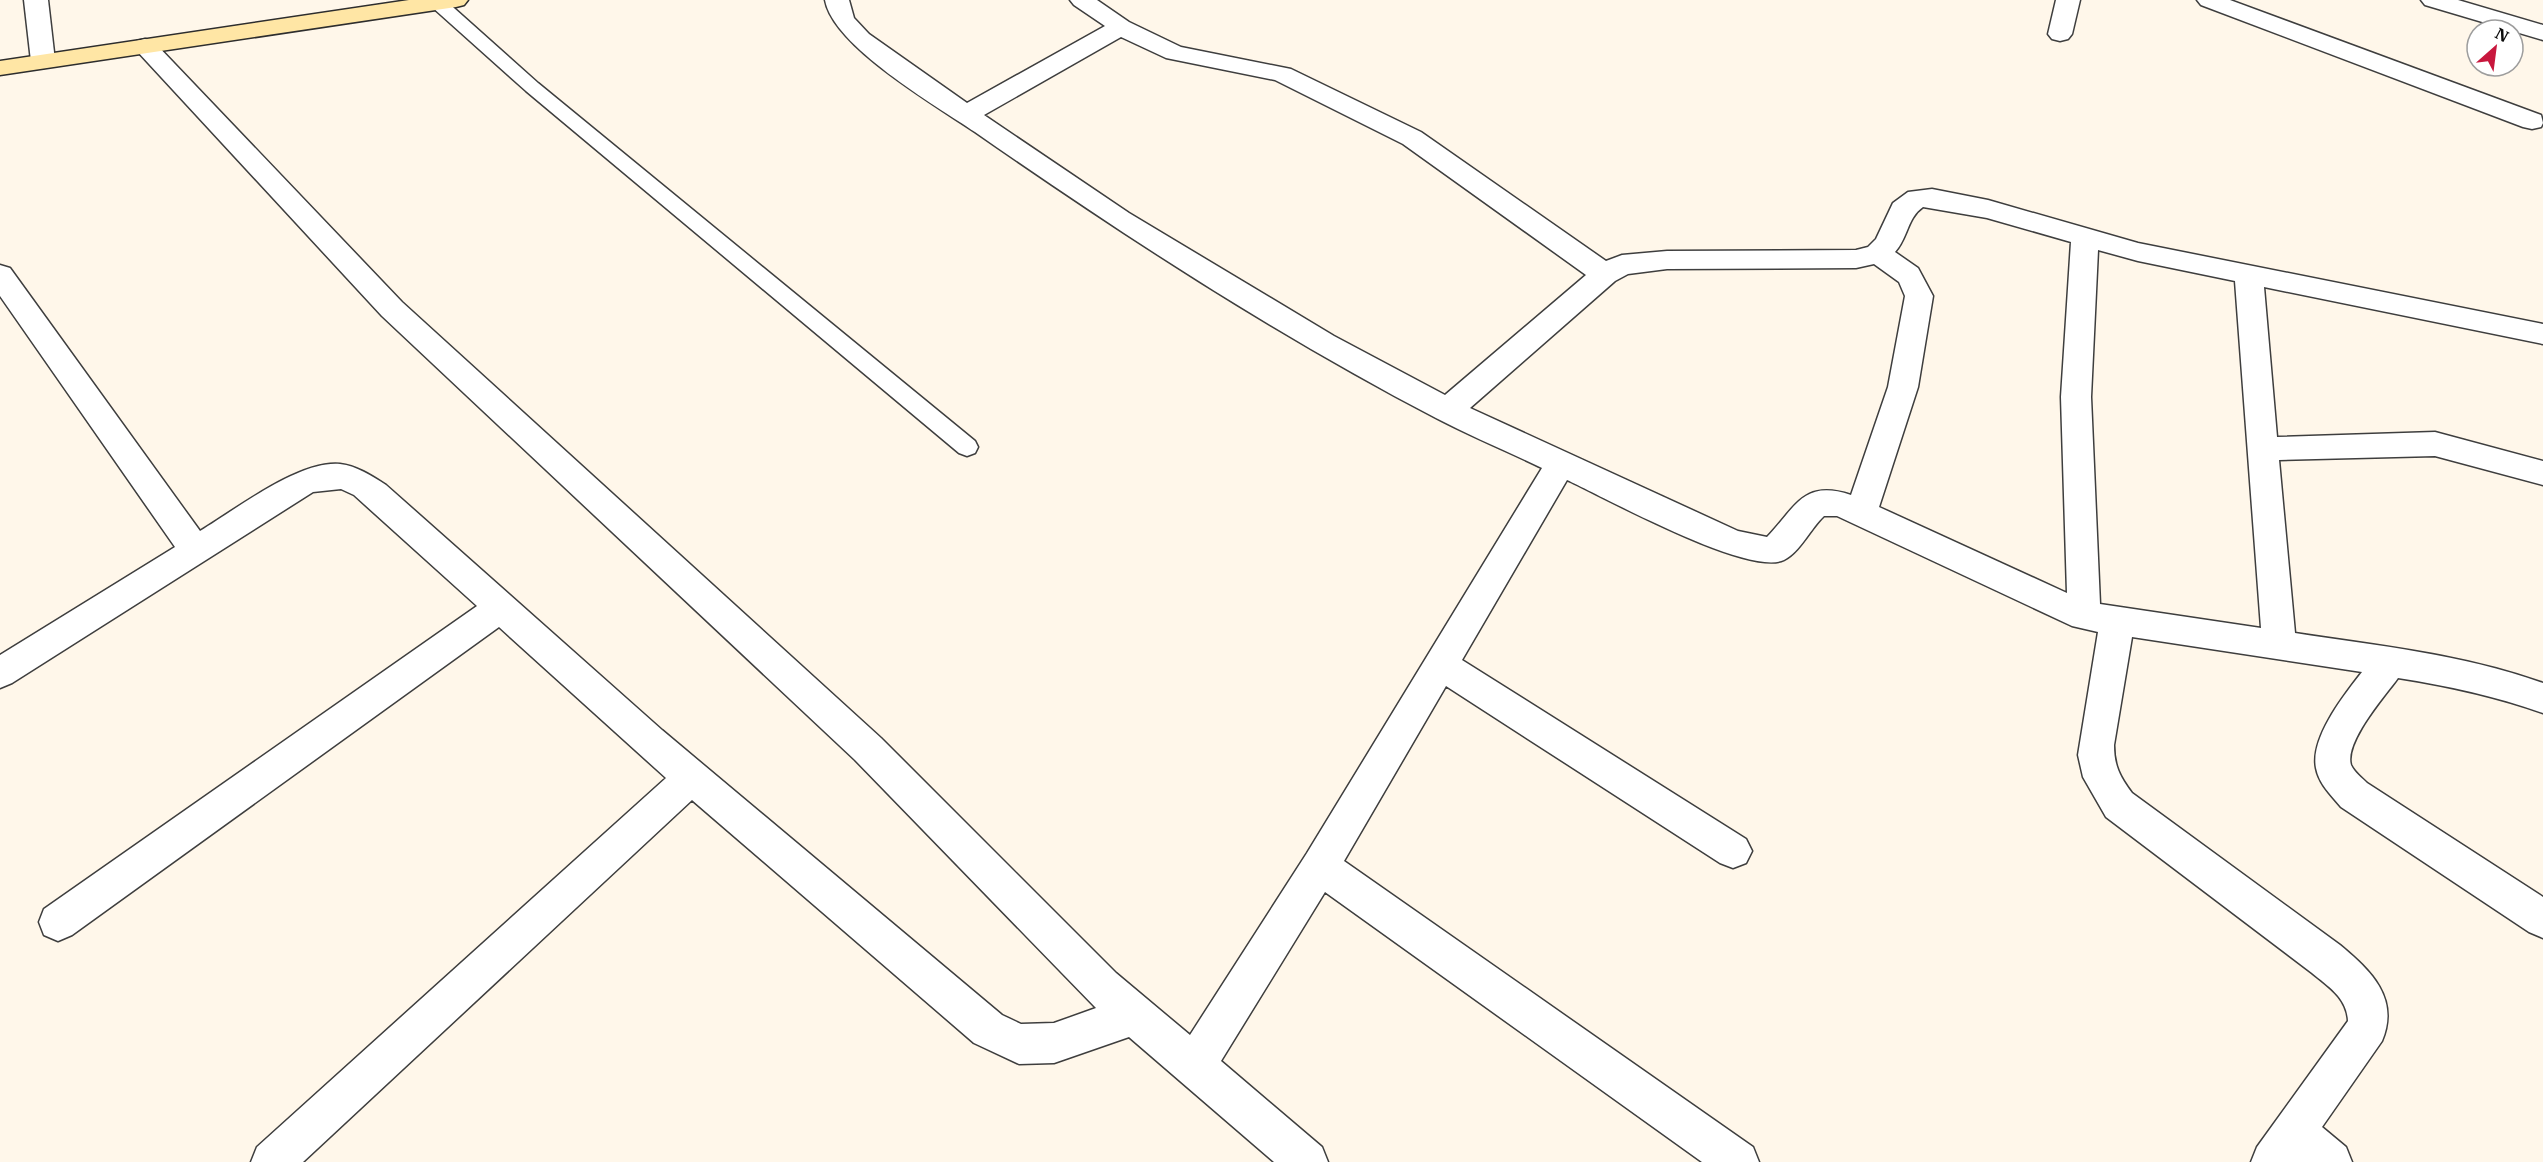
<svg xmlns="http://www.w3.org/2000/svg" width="2543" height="1162" font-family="'IBM Plex Serif',serif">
	<rect width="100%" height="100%" fill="#fff7ea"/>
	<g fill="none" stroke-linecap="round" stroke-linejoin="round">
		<defs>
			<polygon id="lane" points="432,0 445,0 538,83 975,441 978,447 975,453 967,456 959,453 526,91 432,7 430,3"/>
			<g id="street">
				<polygon points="24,0 48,0 55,61 52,66 43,68 34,66 31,61"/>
				<path d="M 825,0 L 849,0 L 854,18 L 869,34 L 967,103 L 1105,26 L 1074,5 L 1070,0 L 1097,0 L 1129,22 L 1181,47 L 1291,69 L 1421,132 L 1606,261 L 1622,255 L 1667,251 L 1856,250 L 1868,247 L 1876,239 L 1893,203 L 1908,192 L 1932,189 L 1988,200 L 2138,243 L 2543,324 L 2543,344 L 2264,287 L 2277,437 L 2435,432 L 2543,461 L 2543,485 L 2435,456 L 2279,460 L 2295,633 C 2380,646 2461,654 2543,683 L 2543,713 C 2495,696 2449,686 2398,678 C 2385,696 2344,742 2351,765 C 2354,772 2362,778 2367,783 L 2543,897 L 2543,938 L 2529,932 L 2341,807 C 2331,795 2319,784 2316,768 C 2310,738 2344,695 2362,672 L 2132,637 L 2114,745 C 2114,766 2120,777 2132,793 L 2340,945 C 2371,971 2400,998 2382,1041 L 2322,1127 L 2346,1147 L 2352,1162 L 2251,1162 L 2257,1147 L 2348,1021 C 2347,998 2329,987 2312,973 L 2106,817 L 2083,777 L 2078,755 L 2098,632 L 2072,626 L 1837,516 L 1824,516 C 1811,528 1800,552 1784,560 C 1749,577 1606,498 1567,480 L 1462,660 L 1746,839 L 1752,851 L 1746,863 L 1733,868 L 1720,863 L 1446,686 L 1344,861 L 1753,1147 L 1759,1162 L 1702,1162 L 1325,892 L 1221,1061 L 1322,1147 L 1328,1162 L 1274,1162 L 1129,1037 L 1054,1063 L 1019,1064 L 974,1043 L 692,800 L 303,1162 L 251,1162 L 257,1147 L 666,778 L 499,627 L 72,935 L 58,941 L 44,935 L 39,922 L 44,909 L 477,606 L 354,495 L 341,489 L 313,492 L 12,683 L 0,688 L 0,655 L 175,547 L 0,296 L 0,265 L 10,268 L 200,531 C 235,510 299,460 340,464 C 357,466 372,476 386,485 L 662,730 L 1002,1015 L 1021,1024 L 1054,1023 L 1096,1008 L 855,760 L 382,316 L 137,51 L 133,46 L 137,41 L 145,39 L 153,41 L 402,302 L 881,738 L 1116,973 L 1190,1035 L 1307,853 L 1542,468 C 1507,451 1470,436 1436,418 C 1275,334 1123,235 975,132 C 935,105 833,46 825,0 ZM 1121,37 L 1166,58 L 1275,80 L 1403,144 L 1586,275 L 1445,395 L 1334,336 L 1129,213 L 984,115 ZM 1923,207 L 1987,218 L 2071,242 L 2061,397 L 2067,593 L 1879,507 L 1918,387 L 1933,296 L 1918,268 L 1895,252 C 1908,238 1907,218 1923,207 ZM 2098,250 L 2138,261 L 2235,281 L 2261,628 L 2100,604 L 2091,397 ZM 1874,264 L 1899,282 L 1905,296 L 1888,387 L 1851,495 C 1803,479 1796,507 1767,537 L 1738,531 L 1470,408 L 1615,281 L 1628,274 L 1667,269 L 1856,268 Z"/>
				<polygon points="2056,0 2080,0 2072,34 2068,39 2060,41 2052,39 2048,34"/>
				<polygon points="2197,0 2230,0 2541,115 2543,123 2541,127 2532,129 2523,127 2201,5"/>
				<polygon points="2421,0 2458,0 2543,25 2543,40 2425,5"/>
			</g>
			<polygon id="secondary" points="409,0 468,0 464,5 456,7 0,75 0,61"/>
		</defs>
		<use href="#lane" stroke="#3e3e3e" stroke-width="3"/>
		<use href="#street" stroke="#3e3e3e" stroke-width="3"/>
		<use href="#secondary" stroke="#2d2d2d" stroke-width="3"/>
		<use href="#lane" fill="#fff" fill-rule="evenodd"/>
		<use href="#street" fill="#fff" fill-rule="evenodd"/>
		<use href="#secondary" fill="#ffe6a5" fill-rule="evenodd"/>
	</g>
	<g transform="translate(2495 48) rotate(28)"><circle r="28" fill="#ffffff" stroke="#9d9d9d" stroke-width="1.5"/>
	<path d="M0-4.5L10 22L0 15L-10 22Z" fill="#c8173d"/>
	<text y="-9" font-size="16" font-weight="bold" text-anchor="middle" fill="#0b0b0b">N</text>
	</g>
</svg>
